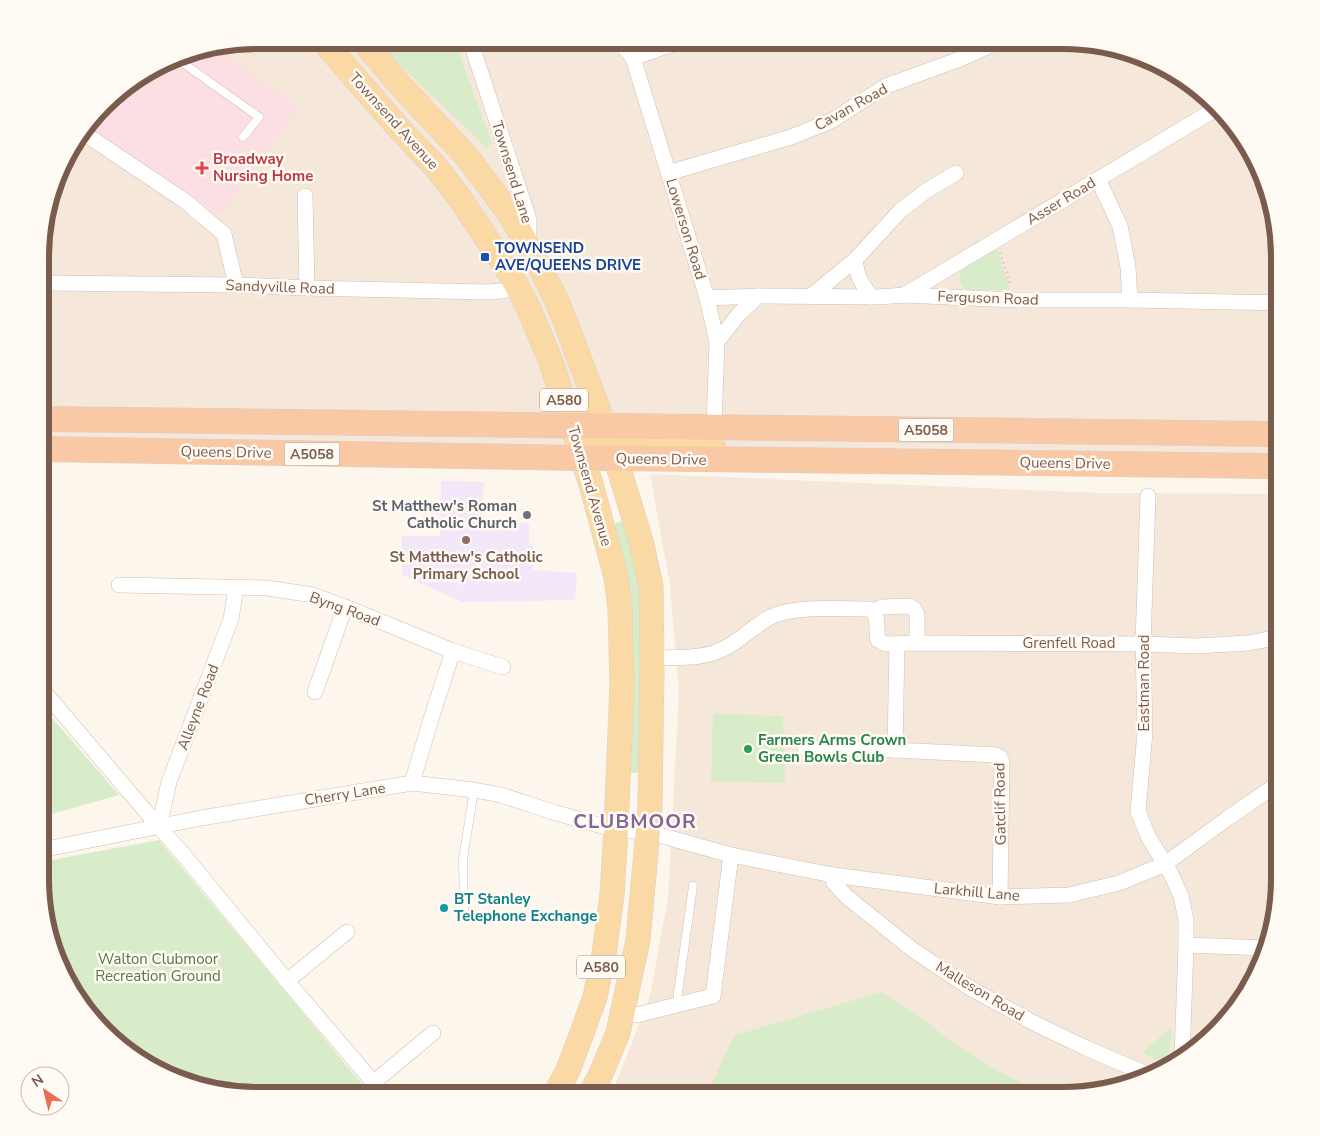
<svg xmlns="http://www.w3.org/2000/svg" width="1320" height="1136" font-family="'Nunito Sans',sans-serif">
	<rect width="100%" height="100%" fill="#fdf6ec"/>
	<g fill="#f5e8da">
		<polygon points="256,40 1078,40 1159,62 1217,104 1263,173 1280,242 1280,465 41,449 42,228 69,148 114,94 187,52"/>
		<polygon points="650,474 1102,493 1280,494 1280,880 1263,963 1216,1033 1159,1074 1078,1096 611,1096 650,996 668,898 679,692 670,585"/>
	</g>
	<polygon fill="#f3e8fa" points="441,481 484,482 482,516 497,524 529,523 529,544 533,545 533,570 577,573 575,600 462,602 402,575 402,536 440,536"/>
	<polygon fill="#fbdfe3" points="214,47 299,107 223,211 215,214 88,125 114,94 187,52"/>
	<g fill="#d8ecc9">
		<polygon points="378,40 454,40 492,143 487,148 375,41"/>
		<path d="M 997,249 L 1010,290 L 969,290 C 959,287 957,278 963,269 Z"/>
		<polygon points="626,519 642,585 642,773 627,773 612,525"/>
		<polygon points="41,705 119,795 41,817"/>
		<polygon points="713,714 783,716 785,783 711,781"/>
		<polygon points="159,840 372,1096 256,1096 173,1079 103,1032 62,975 40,894 41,862"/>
		<polygon points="882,992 926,1022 961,1048 1000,1072 1047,1096 707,1096 725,1054 735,1035"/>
		<path d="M 1169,1029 L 1172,1029 C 1171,1043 1172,1054 1160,1061 L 1142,1053 Z"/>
	</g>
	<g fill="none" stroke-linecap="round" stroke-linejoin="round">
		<defs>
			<g id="service">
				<polyline points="176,58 259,117 243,137"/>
				<polyline points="464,911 463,859 474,790"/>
				<polyline points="677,1005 678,993 693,886"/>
			</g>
			<g id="minor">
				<polyline points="470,40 529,219 529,231 525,242"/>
				<polyline points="618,40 633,58 707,298 717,342 714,427"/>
				<polyline points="633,58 667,46 687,40"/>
				<polyline points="82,132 185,201 224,234 236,285"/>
				<polyline points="668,173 791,137 831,121 886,86 960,59 1003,40"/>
				<polyline points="1098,179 1120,226 1128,267 1130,300"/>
				<polyline points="305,196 307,288"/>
				<path d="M 855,260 C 858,280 861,281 871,297"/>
				<polyline points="42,283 236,285 307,288 487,292 502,291 517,287"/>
				<polyline points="904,295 1219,107"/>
				<polyline points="811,296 855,260 900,211 926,191 956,173"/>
				<polyline points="707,298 758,296"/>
				<polyline points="717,342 738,315 758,296 879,297 904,295 1015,300 1130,300 1280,303"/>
				<polyline points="1148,496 1143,644 1145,732 1138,812 1149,838 1170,872 1181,896 1186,920 1186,945 1182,1057"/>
				<polyline points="119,585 267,588 313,595 345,607 453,651 503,667"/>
				<polyline points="873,611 882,607 909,606 914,609 917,614 917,643"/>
				<path d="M 652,658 C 676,657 705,660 727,647 C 745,637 758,621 778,614 C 802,606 842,609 869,609 C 881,615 875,629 878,640 L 885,644 L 917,643 L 1143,644 L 1197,646 L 1248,643 L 1280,637"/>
				<polyline points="41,688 159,827 183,854 287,981 385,1096"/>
				<polyline points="315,692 345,607"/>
				<polyline points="805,748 895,750 996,755 1000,757 1002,762 1000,897"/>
				<polyline points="895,750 897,644"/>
				<polyline points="412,783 431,719 453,651"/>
				<polyline points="159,827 169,782 231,619 236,587"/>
				<polyline points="41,850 201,818 412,783 474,790 501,795 553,812 616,830 648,832 731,855 833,875 1000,897 1069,895 1119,883 1165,864 1228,818 1280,782"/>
				<polyline points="833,875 834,883 847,897 913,950 970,988 1034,1023 1086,1048 1151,1076"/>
				<polyline points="1186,945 1266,948"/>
				<polyline points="287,981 347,932"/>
				<polyline points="622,1013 637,1015 713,996 731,855"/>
				<polyline points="374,1082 433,1033"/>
			</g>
			<g id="primary">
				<polyline points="322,40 405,135 435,166 459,197 511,275 529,309 551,362 591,484 616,577 620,609 622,684 616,830 612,895 604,954 595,997 582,1033 568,1070 554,1096"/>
				<polyline points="362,40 400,85 468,158 509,213 540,267 555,297 565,321 611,443 641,541 651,586 652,667 650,808 638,940 618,1033 600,1076 589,1096"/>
				<polyline points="598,440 611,443 714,448"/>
			</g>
			<g id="trunk">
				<polyline points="41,419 1280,434"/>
				<polyline points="41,449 582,458 616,458 1280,466"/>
			</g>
		</defs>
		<use href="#service" stroke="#d1beb0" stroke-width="9"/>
		<use href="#minor" stroke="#d1beb0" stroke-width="16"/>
		<use href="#primary" stroke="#dad1cd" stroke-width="25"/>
		<use href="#trunk" stroke="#dad1cd" stroke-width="26"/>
		<polyline stroke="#d9b8a5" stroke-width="2.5" stroke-dasharray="1 4" stroke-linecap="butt" points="1000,253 1011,286"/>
		<use href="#service" stroke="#fff" stroke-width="8"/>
		<use href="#minor" stroke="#fff" stroke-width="15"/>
		<use href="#primary" stroke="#fbd9a5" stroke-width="24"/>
		<use href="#trunk" stroke="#f9c8a4" stroke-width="25"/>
	</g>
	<path fill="#e0444e" stroke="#fffaf3" stroke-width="2" d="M199.5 160.5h5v5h5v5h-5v5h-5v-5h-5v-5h5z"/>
	<rect fill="#1a4fb4" stroke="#fffaf3" stroke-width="2" x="480" y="252" width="10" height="10" rx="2.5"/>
	<circle fill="#6b7280" stroke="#fffaf3" stroke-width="2" cx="527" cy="515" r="5"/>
	<circle fill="#8d6e63" stroke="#fffaf3" stroke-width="2" cx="466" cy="540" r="5"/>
	<circle fill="#2e9e5b" stroke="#fffaf3" stroke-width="2" cx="748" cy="749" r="5"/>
	<circle fill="#0f9aa8" stroke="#fffaf3" stroke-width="2" cx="444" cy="908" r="5"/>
	<g text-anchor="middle" stroke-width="5" stroke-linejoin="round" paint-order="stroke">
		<g fill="#fffaf3" stroke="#a28b7f" stroke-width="1">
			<rect x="540" y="388.5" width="48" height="23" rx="4"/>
			<rect x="898.5" y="418.5" width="55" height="23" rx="4"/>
			<rect x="284.5" y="442.5" width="55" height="23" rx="4"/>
			<rect x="577" y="955.5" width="48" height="23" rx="4"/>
		</g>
		<g font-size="14" font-weight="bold" fill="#7a5c4d">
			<text x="564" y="405">A580</text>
			<text x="926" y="435">A5058</text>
			<text x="312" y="459">A5058</text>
			<text x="601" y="972">A580</text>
		</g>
		<g font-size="15" fill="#7a5c4d" stroke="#fffaf3">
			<text transform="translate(851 107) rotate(-29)" y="5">Cavan Road</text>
			<text transform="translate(394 121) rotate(48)" y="5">Townsend Avenue</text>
			<text transform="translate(512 172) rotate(73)" y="5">Townsend Lane</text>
			<text transform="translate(1061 201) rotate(-31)" y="5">Asser Road</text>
			<text transform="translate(686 229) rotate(73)" y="5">Lowerson Road</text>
			<text transform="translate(280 287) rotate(2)" y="5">Sandyville Road</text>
			<text transform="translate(988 298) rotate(2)" y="5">Ferguson Road</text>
			<text transform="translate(226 452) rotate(1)" y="5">Queens Drive</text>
			<text transform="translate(661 459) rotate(1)" y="5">Queens Drive</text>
			<text transform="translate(1065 463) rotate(1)" y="5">Queens Drive</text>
			<text transform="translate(590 486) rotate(74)" y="5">Townsend Avenue</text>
			<text transform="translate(345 609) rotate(20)" y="5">Byng Road</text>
			<text x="1069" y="648">Grenfell Road</text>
			<text transform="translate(1144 683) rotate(-90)" y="5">Eastman Road</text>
			<text transform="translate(198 707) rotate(-69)" y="5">Alleyne Road</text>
			<text transform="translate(345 794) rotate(-9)" y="5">Cherry Lane</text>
			<text transform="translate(1000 804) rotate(-91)" y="5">Gatclif Road</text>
			<text transform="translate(977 892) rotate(5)" y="5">Larkhill Lane</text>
			<text transform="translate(980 991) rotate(31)" y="5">Malleson Road</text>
		</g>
		<g font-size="15" font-weight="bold" fill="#be3a42" stroke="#fffaf3" text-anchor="start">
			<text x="213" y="164">Broadway<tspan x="213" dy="17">Nursing Home</tspan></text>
		</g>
		<g font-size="15" font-weight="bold" fill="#164399" stroke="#fffaf3" text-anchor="start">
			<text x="495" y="253">TOWNSEND<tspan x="495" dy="17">AVE/QUEENS DRIVE</tspan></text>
		</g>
		<g font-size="15" font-weight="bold" fill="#5b616d" stroke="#fffaf3" text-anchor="end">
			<text x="517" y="511">St Matthew's Roman<tspan x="517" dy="17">Catholic Church</tspan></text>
		</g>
		<g font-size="15" font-weight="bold" fill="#785e54" stroke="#fffaf3">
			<text x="466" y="562">St Matthew's Catholic<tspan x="466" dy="17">Primary School</tspan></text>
		</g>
		<g font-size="15" font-weight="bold" fill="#27864d" stroke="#fffaf3" text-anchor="start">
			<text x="758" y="745">Farmers Arms Crown<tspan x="758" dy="17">Green Bowls Club</tspan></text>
		</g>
		<g font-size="15" font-weight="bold" fill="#0d838f" stroke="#fffaf3" text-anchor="start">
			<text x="454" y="904">BT Stanley<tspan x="454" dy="17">Telephone Exchange</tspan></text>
		</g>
		<g font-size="15" fill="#537a41" stroke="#fffaf3">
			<text x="158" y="964">Walton Clubmoor<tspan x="158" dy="17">Recreation Ground</tspan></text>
		</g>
		<g font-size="20" font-weight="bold" letter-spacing="1" fill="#846695" stroke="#fffaf3">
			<text x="635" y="828">CLUBMOOR</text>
		</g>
	</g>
	<path d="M0 0H1320V1136H0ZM257 49H1063A208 208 0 0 1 1271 257V879A208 208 0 0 1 1063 1087H257A208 208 0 0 1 49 879V257A208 208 0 0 1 257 49Z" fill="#fffaf3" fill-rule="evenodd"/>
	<path fill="none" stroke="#7a5c4d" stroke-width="6" d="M257 49H1063A208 208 0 0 1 1271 257V879A208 208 0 0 1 1063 1087H257A208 208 0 0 1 49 879V257A208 208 0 0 1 257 49Z"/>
	<g transform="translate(45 1091) rotate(325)"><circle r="24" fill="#fffaf3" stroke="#cabbb1"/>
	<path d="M0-4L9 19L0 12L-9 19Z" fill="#e76f51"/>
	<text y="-8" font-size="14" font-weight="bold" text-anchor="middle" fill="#7a5c4d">N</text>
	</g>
</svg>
